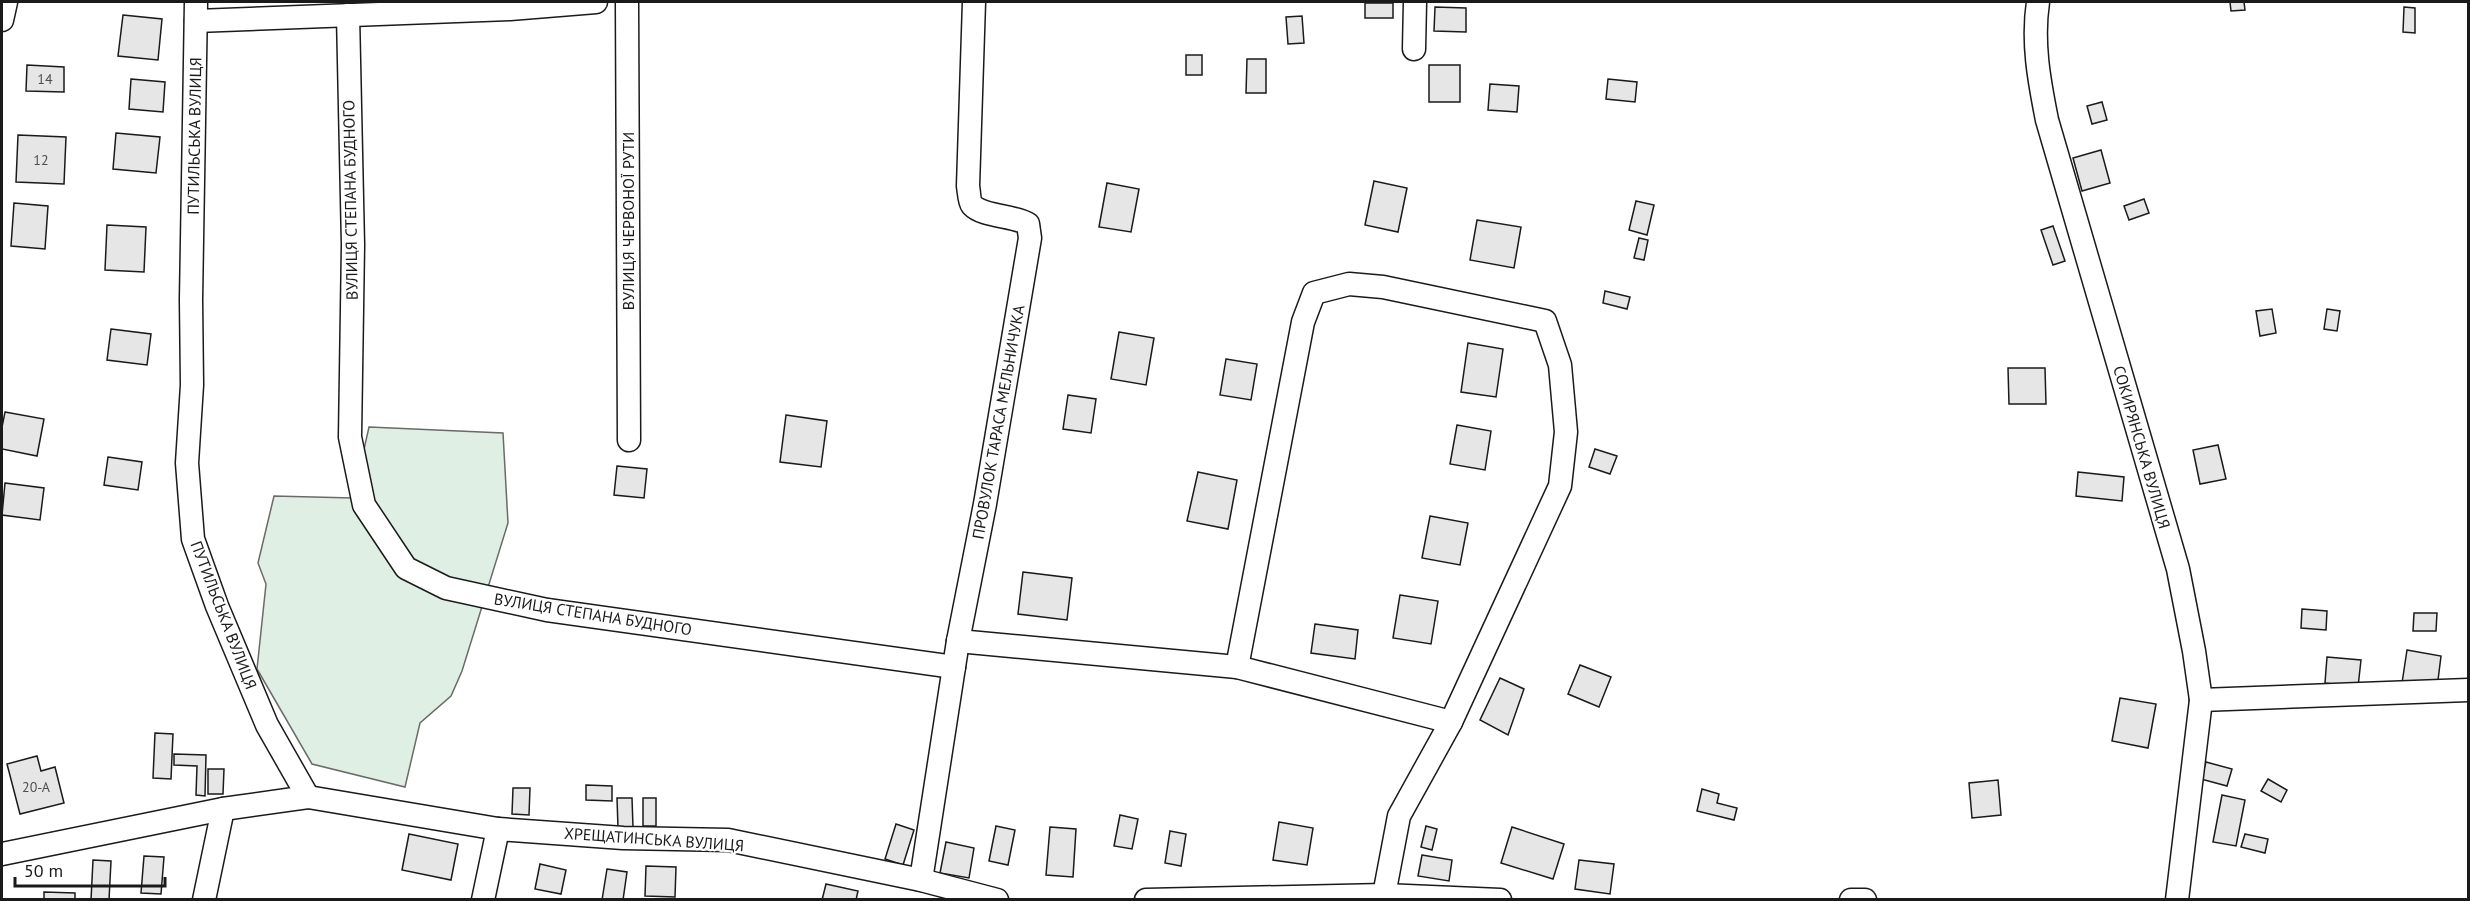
<svg xmlns="http://www.w3.org/2000/svg" width="2470" height="901" font-family="'PT Sans',sans-serif">
	<rect width="100%" height="100%" fill="#fff"/>
	<polygon fill="#e0efe3" stroke="#6a6a6a" stroke-width="1.5" points="369,427 503,433 508,523 462,671 451,696 420,723 405,787 312,764 257,669 266,584 258,563 274,496 353,498"/>
	<g fill="#e6e6e6" stroke="#1a1a1a" stroke-width="1.5">
		<polygon points="2230,2 2244,2 2245,10 2231,11"/>
		<rect x="1365" y="3" width="28" height="15"/>
		<polygon points="1435,7 1466,8 1466,32 1434,31"/>
		<polygon points="2404,7 2415,8 2415,33 2403,32"/>
		<polygon points="123,15 162,19 158,60 118,56"/>
		<polygon points="1302,16 1304,43 1288,44 1286,17"/>
		<rect x="1186" y="55" width="16" height="20"/>
		<polygon points="1247,59 1266,59 1266,93 1246,93"/>
		<polygon points="27,65 64,67 64,92 26,91"/>
		<rect x="1429" y="65" width="31" height="37"/>
		<polygon points="131,79 165,82 163,112 129,109"/>
		<polygon points="1608,79 1637,82 1635,102 1606,99"/>
		<polygon points="1490,84 1519,86 1517,112 1488,110"/>
		<polygon points="2102,102 2107,120 2092,124 2087,106"/>
		<polygon points="116,133 160,137 156,173 113,169"/>
		<polygon points="18,135 66,137 64,184 16,182"/>
		<polygon points="2101,150 2110,183 2082,191 2073,158"/>
		<polygon points="1374,181 1407,188 1398,232 1365,225"/>
		<polygon points="1107,183 1139,189 1131,232 1099,227"/>
		<polygon points="2144,199 2149,213 2129,220 2124,206"/>
		<polygon points="1636,201 1654,205 1647,235 1629,230"/>
		<polygon points="14,203 48,206 45,249 11,246"/>
		<polygon points="1477,220 1521,227 1514,268 1470,260"/>
		<polygon points="107,225 146,227 144,272 105,270"/>
		<polygon points="2053,226 2065,261 2053,265 2041,230"/>
		<polygon points="1639,238 1648,240 1644,260 1634,258"/>
		<polygon points="1605,291 1630,297 1627,309 1603,303"/>
		<polygon points="2272,309 2276,333 2260,336 2256,311"/>
		<polygon points="2327,309 2340,311 2337,331 2324,329"/>
		<polygon points="111,329 151,334 147,365 107,360"/>
		<polygon points="1119,332 1154,338 1146,385 1111,379"/>
		<polygon points="1468,343 1503,349 1496,397 1461,392"/>
		<polygon points="1226,359 1257,364 1251,400 1220,395"/>
		<polygon points="2008,368 2045,368 2046,404 2009,404"/>
		<polygon points="1068,395 1096,399 1091,433 1063,429"/>
		<polygon points="5,412 44,419 37,456 2,449 2,427"/>
		<polygon points="786,415 827,421 821,467 780,462"/>
		<polygon points="1457,425 1491,431 1485,470 1450,464"/>
		<polygon points="2218,445 2226,479 2200,484 2193,450"/>
		<polygon points="1595,449 1617,456 1610,474 1589,467"/>
		<polygon points="108,457 142,462 138,490 104,485"/>
		<polygon points="617,466 647,469 644,498 614,495"/>
		<polygon points="1198,472 1237,480 1228,529 1187,521"/>
		<polygon points="2078,472 2124,477 2122,501 2076,496"/>
		<polygon points="5,483 44,488 40,520 2,515"/>
		<polygon points="1430,516 1468,523 1460,565 1422,558"/>
		<polygon points="1023,572 1072,578 1067,620 1018,614"/>
		<polygon points="1400,595 1438,601 1431,644 1393,638"/>
		<polygon points="2302,609 2327,611 2326,630 2301,628"/>
		<polygon points="2414,613 2437,613 2436,631 2413,631"/>
		<polygon points="1315,624 1358,630 1355,659 1311,653"/>
		<polygon points="2407,650 2441,656 2437,688 2402,683"/>
		<polygon points="2327,657 2361,660 2358,687 2325,683"/>
		<polygon points="1580,665 1611,677 1599,707 1568,694"/>
		<polygon points="1500,678 1524,689 1508,735 1480,720"/>
		<polygon points="2120,698 2156,704 2148,748 2112,741"/>
		<polygon points="155,733 173,734 171,779 153,778"/>
		<polygon points="174,754 206,755 205,796 196,795 197,766 174,765"/>
		<polygon points="37,756 41,771 55,767 64,803 20,814 7,764"/>
		<polygon points="2206,762 2232,769 2227,786 2201,779"/>
		<polygon points="208,769 224,769 223,794 208,794"/>
		<polygon points="2268,779 2287,790 2281,802 2261,791"/>
		<polygon points="1998,780 2001,815 1972,818 1969,783"/>
		<polygon points="586,785 612,786 612,801 586,800"/>
		<polygon points="513,788 530,788 529,815 512,814"/>
		<polygon points="1702,789 1719,794 1717,803 1737,808 1734,820 1697,811"/>
		<polygon points="2222,795 2245,800 2236,846 2213,842"/>
		<polygon points="617,798 632,798 633,827 618,828"/>
		<rect x="643" y="798" width="13" height="28"/>
		<polygon points="1120,815 1138,819 1132,849 1114,846"/>
		<polygon points="1279,822 1313,828 1307,865 1273,860"/>
		<polygon points="896,824 914,830 903,865 885,859"/>
		<polygon points="996,826 1015,830 1008,865 989,861"/>
		<polygon points="1426,826 1437,829 1432,850 1421,847"/>
		<polygon points="1050,827 1076,829 1073,877 1046,875"/>
		<polygon points="1512,827 1564,844 1553,879 1501,863"/>
		<polygon points="1170,831 1186,834 1181,866 1165,863"/>
		<polygon points="409,834 458,844 451,880 402,870"/>
		<polygon points="2245,834 2268,839 2265,853 2241,847"/>
		<polygon points="946,842 974,848 969,878 940,873"/>
		<polygon points="1422,855 1452,860 1449,881 1418,876"/>
		<polygon points="144,856 164,857 161,894 141,893"/>
		<polygon points="93,860 111,861 109,900 91,900"/>
		<polygon points="1579,860 1614,864 1610,894 1575,889"/>
		<polygon points="540,864 566,870 561,894 535,889"/>
		<polygon points="646,866 676,867 675,897 645,896"/>
		<polygon points="607,869 627,872 623,900 602,900"/>
		<polygon points="826,884 858,891 856,900 822,900"/>
		<polygon points="44,892 75,893 75,900 44,900"/>
	</g>
	<g fill="none" stroke-linecap="round" stroke-linejoin="round">
		<defs>
			<g id="minor">
				<polyline points="627,2 629,440"/>
				<path d="M 2038,2 C 2032,42 2039,80 2047,120 L 2178,569 L 2194,651 L 2201,700 L 2177,900"/>
				<polyline points="348,15 353,245 350,437 364,505 406,568 446,588 547,610 954,667"/>
				<polyline points="2,20 6,2"/>
				<polyline points="196,21 510,9 596,2"/>
				<polyline points="1414,49 1415,2"/>
				<polyline points="958,641 1237,667 1451,722"/>
				<polyline points="1237,667 1303,322 1314,293 1349,284 1383,287 1545,321 1560,365 1566,432 1560,486 1451,722 1399,816 1384,895"/>
				<polyline points="2201,700 2468,690"/>
				<polyline points="308,797 498,829 623,838 728,840 921,880 997,900"/>
				<polyline points="2,854 223,809 308,797 267,725 217,606 193,539 187,463 192,385 191,300 196,2"/>
				<path d="M 921,880 L 958,641 L 985,504 L 1030,238 L 1028,224 C 1013,215 983,217 972,205 C 969,201 969,191 968,186 L 974,2"/>
				<polyline points="204,900 223,809"/>
				<polyline points="483,900 498,829"/>
				<polyline points="1146,900 1384,895 1500,900"/>
				<polyline points="1851,900 1865,900"/>
			</g>
		</defs>
		<use href="#minor" stroke="#1a1a1a" stroke-width="25"/>
		<use href="#minor" stroke="#fff" stroke-width="22"/>
	</g>
	<g text-anchor="middle" stroke-width="4.5" stroke-linejoin="round" paint-order="stroke">
		<g font-size="14" fill="#4d4d4d">
			<text x="45" y="84">14</text>
			<text x="41" y="165">12</text>
			<text x="36" y="792">20-А</text>
		</g>
		<g font-size="16" fill="#1a1a1a" stroke="#fff">
			<text transform="translate(194 136) rotate(-89)" y="6">ПУТИЛЬСЬКА ВУЛИЦЯ</text>
			<text transform="translate(350 200) rotate(-91)" y="6">ВУЛИЦЯ СТЕПАНА БУДНОГО</text>
			<text transform="translate(628 221) rotate(-90)" y="6">ВУЛИЦЯ ЧЕРВОНОЇ РУТИ</text>
			<text transform="translate(998 422) rotate(-80)" y="6">ПРОВУЛОК ТАРАСА МЕЛЬНИЧУКА</text>
			<text transform="translate(2142 447) rotate(74)" y="6">СОКИРЯНСЬКА ВУЛИЦЯ</text>
			<text transform="translate(593 614) rotate(9)" y="6">ВУЛИЦЯ СТЕПАНА БУДНОГО</text>
			<text transform="translate(224 615) rotate(69)" y="6">ПУТИЛЬСЬКА ВУЛИЦЯ</text>
			<text transform="translate(654 839) rotate(4)" y="6">ХРЕЩАТИНСЬКА ВУЛИЦЯ</text>
		</g>
	</g>
	<rect width="2470" height="901" fill="none" stroke="#1a1a1a" stroke-width="6"/>
	<path d="M15 877v9h150v-9" fill="none" stroke="#1a1a1a" stroke-width="3"/>
	<text x="24" y="877" font-size="18" fill="#1a1a1a" stroke="#ffffff" stroke-width="4.5" paint-order="stroke">50 m</text>
</svg>
